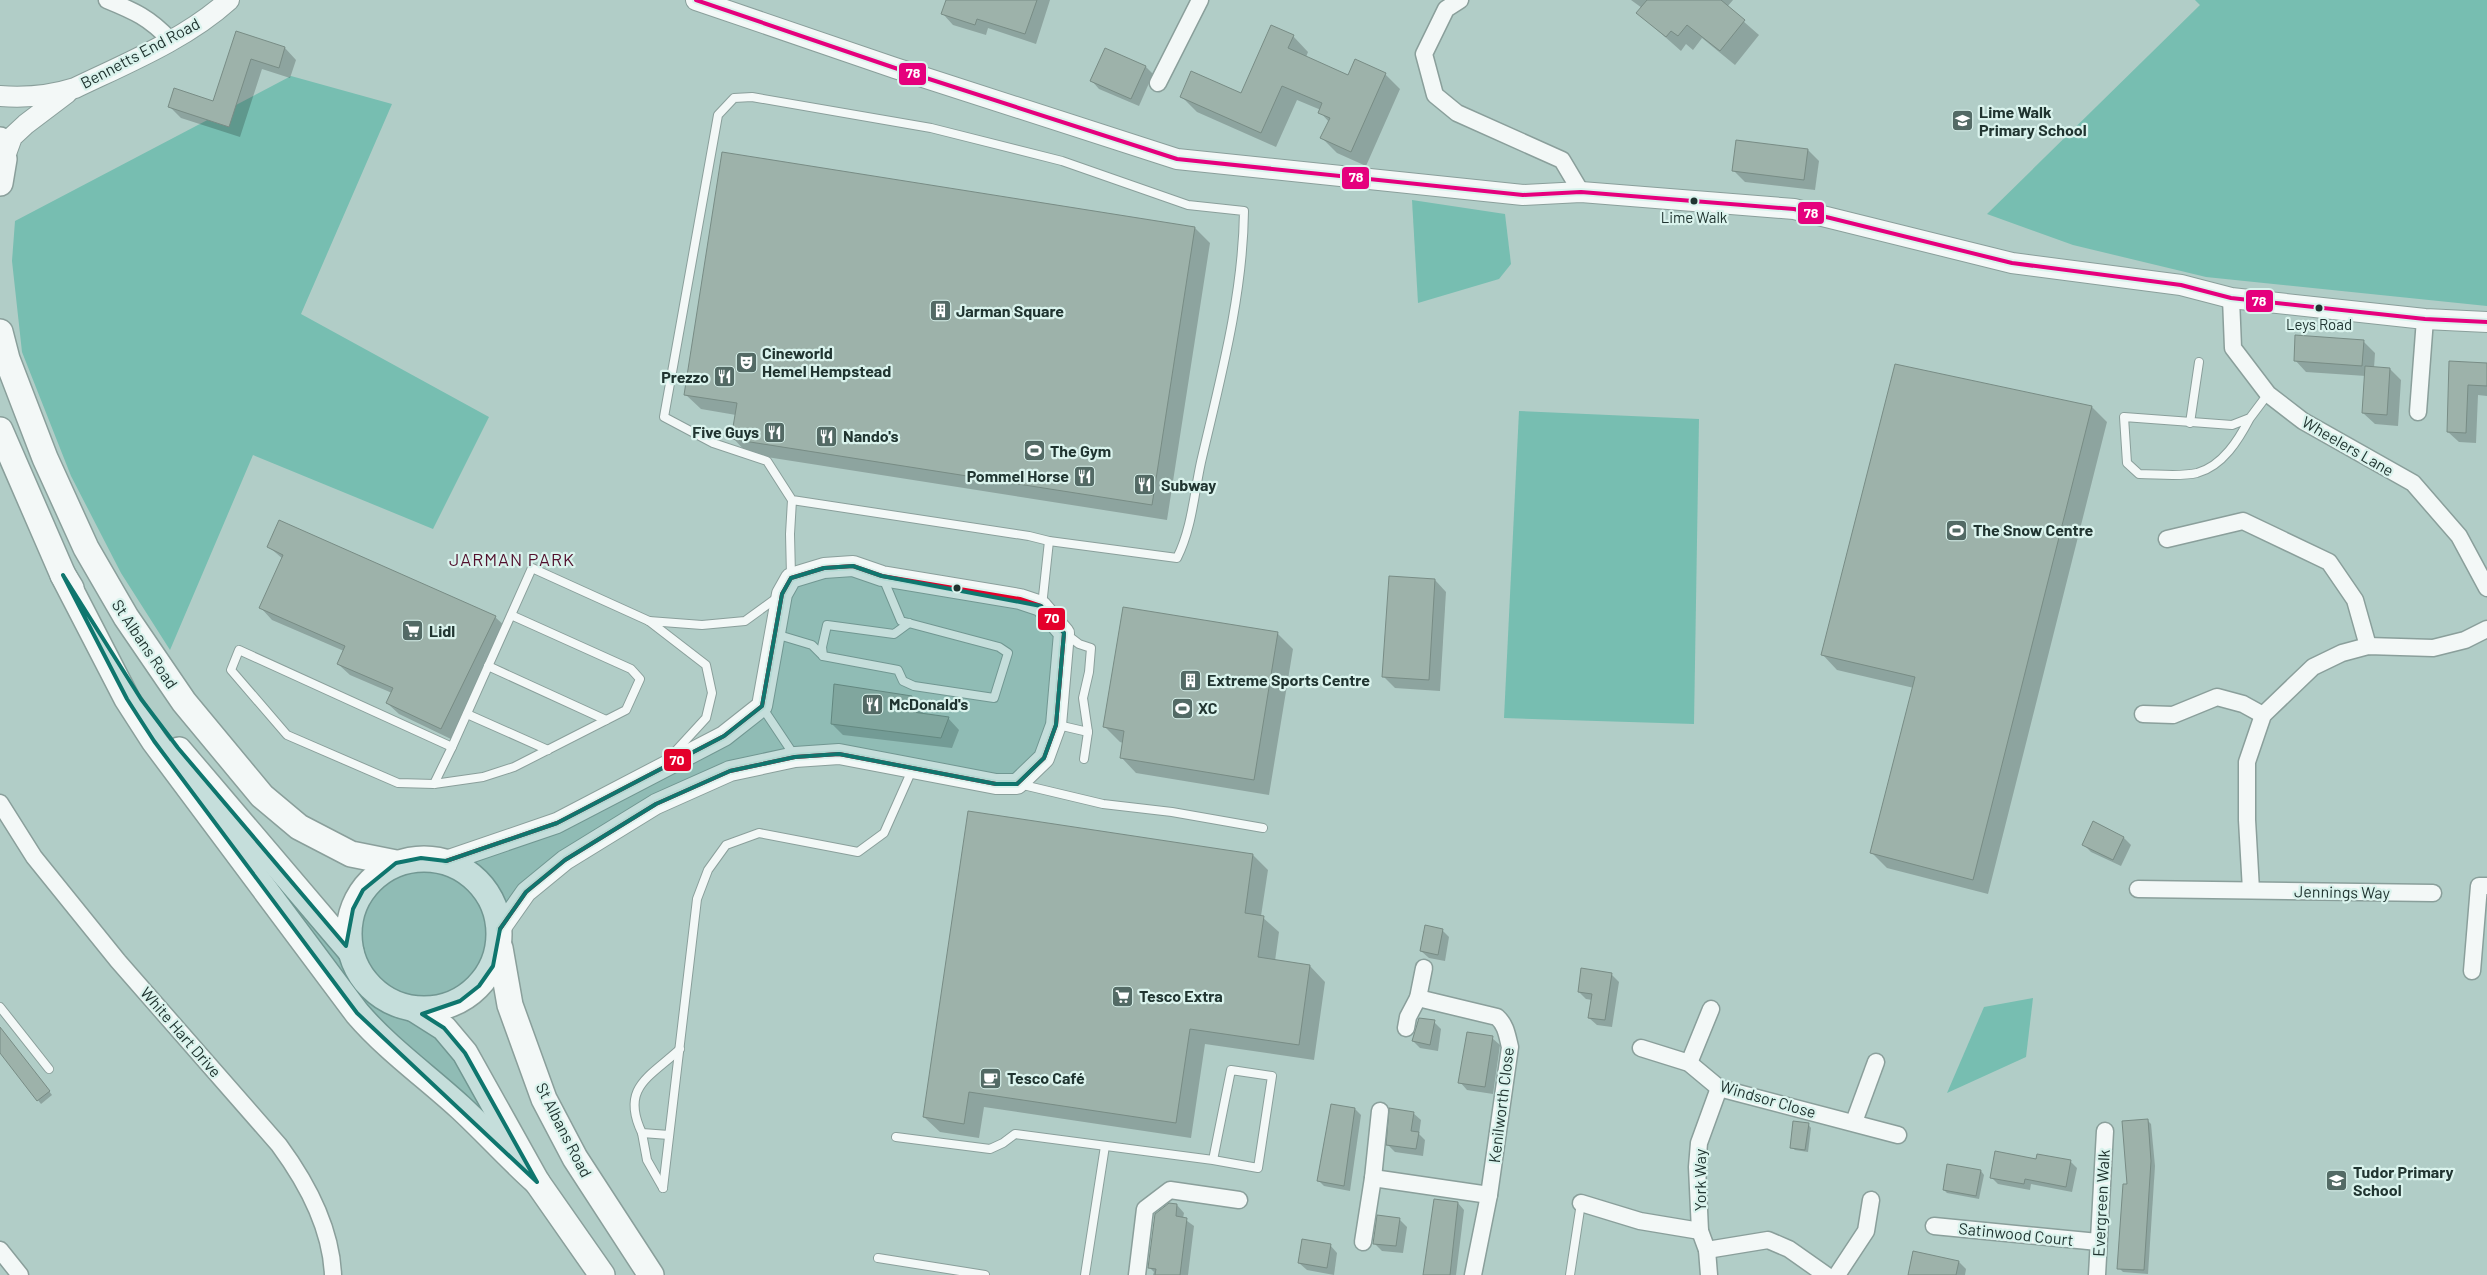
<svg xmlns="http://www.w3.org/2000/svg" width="2487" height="1275" font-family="Barlow,sans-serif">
	<rect width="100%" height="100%" fill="#b1cdc7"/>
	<g fill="#77beb1">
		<polygon points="2195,0 2487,0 2487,306 2206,277 2073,245 1987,214 2200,5"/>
		<polygon points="291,76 392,104 301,314 489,417 433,529 253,455 170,650 121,573 71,476 22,352 12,261 15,221"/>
		<polygon points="1412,200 1505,214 1511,264 1499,279 1418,303"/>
		<polygon points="1519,411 1699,419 1694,724 1504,718"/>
		<polygon points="2033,998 2026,1057 1947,1093 1984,1007"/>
	</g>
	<g fill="#0003">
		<polygon points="947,0 1050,0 1036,44 988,28 986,35 953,25 943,14"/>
		<polygon points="1631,0 1733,0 1727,7 1759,35 1735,65 1702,38 1693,50 1686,44 1681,51 1638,13 1642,8"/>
		<polygon points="236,33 285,48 296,60 290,78 262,69 240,137 181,118 170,107 214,102"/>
		<polygon points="1293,36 1308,52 1306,57 1349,77 1385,74 1400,89 1366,166 1337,153 1322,138 1329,122 1320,112 1321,110 1297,100 1276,147 1197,112 1182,97 1242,95"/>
		<polygon points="1146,67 1153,74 1139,106 1099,89 1092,81"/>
		<polygon points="1808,150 1819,161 1815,190 1745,182 1733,170"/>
		<polygon points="1195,228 1210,243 1167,520 748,454 733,438 736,415 701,409 685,394"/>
		<polygon points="2363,341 2375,353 2374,368 2390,369 2401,380 2398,426 2375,424 2363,413 2366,376 2306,372 2295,360"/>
		<polygon points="2451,363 2487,364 2487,396 2478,395 2476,443 2459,442 2448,432"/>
		<polygon points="2092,407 2107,422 1988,894 1887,868 1872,853 1914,688 1837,670 1822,654"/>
		<polygon points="269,547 495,617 507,628 453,740 399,714 387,703 392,693 350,675 338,664 344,651 272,620 261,608 283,559"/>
		<polygon points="1435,580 1446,592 1440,691 1395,688 1384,677"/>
		<polygon points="1124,608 1278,634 1293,649 1269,795 1136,773 1121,757 1123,743 1120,742 1105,727"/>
		<polygon points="912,697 923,709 923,715 948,718 959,730 952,748 843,735 832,724"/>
		<polygon points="2124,838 2131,845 2121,866 2091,852 2083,844"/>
		<polygon points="1253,855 1268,870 1261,916 1279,932 1275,961 1310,966 1325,982 1314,1060 1205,1044 1191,1138 984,1107 979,1138 940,1132 924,1117"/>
		<polygon points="1442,930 1449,937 1445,961 1429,958 1421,951"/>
		<polygon points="1611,974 1619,982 1612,1027 1597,1025 1589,1018 1592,1000 1586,999 1579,992"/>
		<polygon points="1434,1022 1441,1029 1438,1051 1420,1048 1413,1041"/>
		<polygon points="0,1028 52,1095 41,1104 0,1051"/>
		<polygon points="1492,1038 1500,1045 1493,1094 1467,1090 1460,1082"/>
		<polygon points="1355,1109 1361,1115 1350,1191 1324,1186 1318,1180"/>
		<polygon points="1413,1113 1421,1120 1419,1134 1425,1140 1423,1156 1395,1152 1388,1145"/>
		<polygon points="2147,1120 2151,1124 2155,1166 2148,1274 2123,1272 2119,1268 2129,1185"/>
		<polygon points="1808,1124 1811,1128 1808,1152 1795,1150 1791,1147"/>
		<polygon points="2037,1160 2070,1161 2077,1168 2072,1192 2031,1184 2030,1190 1998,1184 1991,1177"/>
		<polygon points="1981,1171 1984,1175 1979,1199 1947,1193 1944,1190"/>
		<polygon points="1458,1203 1464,1210 1456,1275 1424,1275"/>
		<polygon points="1177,1205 1184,1213 1183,1218 1194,1226 1188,1275 1153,1275 1154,1272 1149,1267"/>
		<polygon points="1399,1219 1407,1227 1403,1253 1382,1251 1374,1243"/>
		<polygon points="1330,1245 1337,1253 1334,1275 1307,1270 1299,1263"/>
		<polygon points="1959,1262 1966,1269 1965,1275 1909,1275"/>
	</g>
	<g fill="#9db2aa" stroke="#788c85">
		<polygon points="946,0 1037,0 1025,34 977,19 975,25 941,14"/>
		<polygon points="1647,0 1721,0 1745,20 1720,51 1687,25 1678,36 1671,31 1666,37 1636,13"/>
		<polygon points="1271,25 1294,35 1288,48 1348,75 1355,59 1386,73 1351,152 1320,138 1330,118 1318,113 1322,103 1282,86 1261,133 1180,97 1191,71 1241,93"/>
		<polygon points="236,31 285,47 279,68 251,59 229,127 168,107 174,88 213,101"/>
		<polygon points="1105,48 1146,66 1131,99 1090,81"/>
		<polygon points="1736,140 1808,149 1804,180 1732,171"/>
		<polygon points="722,152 1195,227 1152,505 731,439 737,403 684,395"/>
		<polygon points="2295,335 2364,340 2362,366 2294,361"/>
		<polygon points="2449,361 2487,363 2487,386 2468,385 2466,433 2447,432"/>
		<polygon points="1895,364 2092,406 1973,880 1870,853 1915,677 1821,655"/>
		<polygon points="2365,366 2390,368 2387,415 2362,413"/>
		<polygon points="279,520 496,616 441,729 386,703 393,688 337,664 345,646 259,608 283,555 267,547"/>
		<polygon points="1389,576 1435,579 1429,680 1382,677"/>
		<polygon points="1123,607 1278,632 1254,780 1120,758 1124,731 1103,727"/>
		<polygon points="834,684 912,696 913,712 949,717 941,738 831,724"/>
		<polygon points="968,811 1253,854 1245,913 1264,916 1258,957 1310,965 1299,1045 1190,1029 1176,1123 969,1092 964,1124 923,1117"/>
		<polygon points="2093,821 2124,837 2113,860 2082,845"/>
		<polygon points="1425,925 1443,929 1438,955 1420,951"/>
		<polygon points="1581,968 1612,973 1605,1020 1588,1018 1592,994 1578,992"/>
		<polygon points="1419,1018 1435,1020 1430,1045 1412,1041"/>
		<polygon points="0,1027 50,1091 37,1101 0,1053"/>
		<polygon points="1467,1032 1493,1036 1485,1087 1458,1083"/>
		<polygon points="1331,1104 1355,1108 1344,1186 1317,1181"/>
		<polygon points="1389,1108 1414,1112 1411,1131 1419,1132 1416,1149 1386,1145"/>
		<polygon points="2148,1119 2151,1161 2144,1270 2117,1269 2123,1184 2127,1184 2122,1121"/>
		<polygon points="1793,1121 1809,1123 1805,1150 1790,1148"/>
		<polygon points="1995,1151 2036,1159 2037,1154 2071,1160 2066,1187 2025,1179 2024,1184 1990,1178"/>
		<polygon points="1947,1164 1981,1170 1976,1196 1943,1190"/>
		<polygon points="1434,1199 1458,1202 1450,1275 1423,1275"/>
		<polygon points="1169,1203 1177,1204 1176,1216 1187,1218 1180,1275 1155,1275 1156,1269 1148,1268 1155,1214"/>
		<polygon points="1377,1215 1400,1218 1396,1246 1373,1244"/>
		<polygon points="1302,1239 1331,1244 1327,1268 1298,1263"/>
		<polygon points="1913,1251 1959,1261 1956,1275 1908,1275"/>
	</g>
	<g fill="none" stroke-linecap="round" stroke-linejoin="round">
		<defs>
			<g id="service">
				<path d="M 2250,418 C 2239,439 2223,466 2197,473 C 2180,477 2157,474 2139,474 L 2127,463 L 2124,417 L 2232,425 L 2250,418 L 2268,394"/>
				<polyline points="2190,423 2199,362"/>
				<path d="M 791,576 L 790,534 L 792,500 L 767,461 L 713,443 L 664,417 L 718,115 L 734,98 L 752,97 L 931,128 L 1062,161 L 1188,205 L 1244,211 C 1243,296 1220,380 1201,462 C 1194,494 1192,528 1177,558 L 1049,541 L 1029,536 L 792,500"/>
				<polyline points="1042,606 1049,541"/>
				<polyline points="511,615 631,669 640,679 626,710 514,767 483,777 434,784 398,783 287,735 231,670 239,650 452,747 532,568 649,621 706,665 712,693 706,718 672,755"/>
				<polyline points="649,621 702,625 745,621 778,597"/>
				<polyline points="778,629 782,636 812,645 823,656 898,670 903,681 914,686 994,698 1008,653 999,647 901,621 883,578"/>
				<polyline points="1066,634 1079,644 1091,648 1089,672 1083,698 1088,732 1084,759"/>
				<polyline points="823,656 822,647 827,625 894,634 909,623"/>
				<polyline points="488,666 606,720"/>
				<polyline points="762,707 794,755"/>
				<polyline points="467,714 548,750"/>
				<polyline points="1058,725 1088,732"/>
				<polyline points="434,784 452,747"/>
				<polyline points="1019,784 1103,804 1172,812 1263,828"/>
				<polyline points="0,1007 49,1069"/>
				<polyline points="642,1133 647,1160 663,1188"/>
				<path d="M 669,1135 L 642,1133 C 620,1087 650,1077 680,1049"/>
				<polyline points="896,1137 990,1149 1003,1143 1015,1134 1213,1160 1231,1070 1272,1076 1258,1168 1213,1160"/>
				<polyline points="663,1188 697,899 708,870 726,845 759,833 858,852 884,833 912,770"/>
				<polyline points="878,1258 985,1275"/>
				<polyline points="1085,1275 1105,1146"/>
				<polyline points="1570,1275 1581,1203"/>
			</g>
			<g id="minor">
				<path d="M 107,0 C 134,11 150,18 170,40"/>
				<polyline points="1460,0 1446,9 1424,54 1435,95 1457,113 1562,160 1581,192"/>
				<polyline points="1158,83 1200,0"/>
				<polyline points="2231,298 2233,348 2268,394 2303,421 2413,483 2459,536 2487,588"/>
				<polyline points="2418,412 2425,319"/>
				<polyline points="2167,539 2243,521 2329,562 2355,600 2368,646"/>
				<polyline points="2143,714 2173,715 2217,697 2243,704 2263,715"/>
				<path d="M 0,803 L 34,857 L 118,961 L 279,1145 C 307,1183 331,1227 333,1275"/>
				<polyline points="2138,889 2433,893"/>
				<polyline points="2251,890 2247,820 2247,762 2263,715 2313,667 2342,653 2368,646 2433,648 2465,640 2487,629"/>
				<polyline points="2472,971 2479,886 2487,886"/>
				<polyline points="1418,998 1424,968"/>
				<path d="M 1406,1028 L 1408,1017 L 1418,998 L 1497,1017 C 1506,1025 1507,1035 1510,1047 L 1489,1195 L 1473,1275"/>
				<polyline points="1641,1048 1689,1063 1719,1088 1898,1135"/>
				<polyline points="1689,1063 1711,1009"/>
				<polyline points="1854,1122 1876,1062"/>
				<polyline points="1373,1178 1489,1195"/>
				<polyline points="1581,1203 1640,1221 1700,1231"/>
				<polyline points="1934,1226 2098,1242"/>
				<polyline points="1363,1242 1373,1178 1380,1111"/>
				<polyline points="0,1250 20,1275"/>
				<polyline points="1707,1250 1768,1240 1789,1249 1826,1275"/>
				<polyline points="1137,1275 1145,1209 1170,1190 1239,1200"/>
				<polyline points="1709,1275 1707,1250 1700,1231 1697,1167 1699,1143 1719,1088"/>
				<polyline points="1837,1275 1866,1231 1871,1200"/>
				<polyline points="2097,1275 2105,1131"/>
			</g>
			<g id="tertiary">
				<polyline points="696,0 895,68 1177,159 1523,195 1581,192 1794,209 2012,263 2181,285 2231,298 2425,319 2487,322"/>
				<path d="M 0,96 C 27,98 50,96 75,88 C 127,63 186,39 229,0"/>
				<polyline points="4,159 12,137 26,124 67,93"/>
				<polyline points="446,861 557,823 724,736 762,706 782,594 791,578 824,568 853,566 882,576 1020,599 1041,606 1064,633 1056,725 1044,758 1017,784 996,784 839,754 795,757 730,771 656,804 565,860 526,892 500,929"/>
			</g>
			<g id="primary">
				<polyline points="0,140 4,159 0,183"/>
				<polyline points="0,332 7,359 45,458 86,548 126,617 184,702 262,796 299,827 351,854 396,863"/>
				<polyline points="0,430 63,575 71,588"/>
				<path d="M 63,575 L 127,699 L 154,741 L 357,1013 C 388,1049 425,1075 460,1107 C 486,1131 510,1158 537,1182"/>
				<polyline points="179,750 351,952"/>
				<circle cx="424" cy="934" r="75"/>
				<polyline points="500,948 510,1005 544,1099 575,1158 651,1275"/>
				<polyline points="414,1009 444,1028 465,1053 537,1182 602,1275"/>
			</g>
		</defs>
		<use href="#service" stroke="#8a9f9b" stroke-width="10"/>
		<use href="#minor" stroke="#8a9f9b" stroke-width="19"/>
		<use href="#tertiary" stroke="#8a9f9b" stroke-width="22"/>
		<use href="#primary" stroke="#8a9f9b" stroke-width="28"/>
		<use href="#service" stroke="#f3f8f7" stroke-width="8"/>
		<use href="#minor" stroke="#f3f8f7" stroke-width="16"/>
		<use href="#tertiary" stroke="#f3f8f7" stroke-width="20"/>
		<use href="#primary" stroke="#f3f8f7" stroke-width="25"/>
		<defs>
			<polyline id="bus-1" points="696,0 895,68 1177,159 1523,195 1581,192 1794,209 2012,263 2181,285 2231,298 2425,319 2487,322"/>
			<polyline id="bus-2" points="446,861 557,823 724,736 762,706 782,594 791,578 824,568 853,566 882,576 1020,599 1041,606 1064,633 1056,725 1044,758 1017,784 996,784 839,754 795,757 730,771 656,804 565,860 526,892 500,929"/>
		</defs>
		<use href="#bus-1" stroke="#daf3ed" stroke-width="8"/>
		<use href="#bus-2" stroke="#daf3ed" stroke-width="8"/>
		<use href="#bus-1" stroke="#e5007d" stroke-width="4"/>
		<use href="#bus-2" stroke="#e4002b" stroke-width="4"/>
	</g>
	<path fill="#0f766e" fill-opacity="0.2" stroke="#0f766e" stroke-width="4" stroke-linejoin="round" d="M 853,566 L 882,576 L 1041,606 L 1064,633 L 1056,725 L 1044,758 L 1017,784 L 996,784 L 839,754 L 795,757 L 730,771 L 656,804 L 565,860 L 526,892 L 500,929 L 493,966 L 479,986 L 460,1001 L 422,1014 L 444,1028 L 465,1053 L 537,1182 L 357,1013 L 154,741 L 127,699 L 63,575 L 141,699 L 178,748 L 346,946 L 353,909 L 363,890 L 396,863 L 421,858 L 446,861 L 557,823 L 724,736 L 762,706 L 782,594 L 791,578 L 824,568 Z"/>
	<defs>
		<symbol id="school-square" viewBox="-11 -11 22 22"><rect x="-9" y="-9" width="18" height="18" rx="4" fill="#536a65" stroke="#daf3ed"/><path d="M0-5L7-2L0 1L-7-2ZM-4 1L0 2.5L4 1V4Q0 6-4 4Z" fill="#fff"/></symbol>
		<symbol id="building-square" viewBox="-11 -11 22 22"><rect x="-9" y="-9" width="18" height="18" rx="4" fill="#536a65" stroke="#daf3ed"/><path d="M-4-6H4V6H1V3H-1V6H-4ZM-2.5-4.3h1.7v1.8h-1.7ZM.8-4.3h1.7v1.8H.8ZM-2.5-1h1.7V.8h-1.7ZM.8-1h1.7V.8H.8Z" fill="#fff"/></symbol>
		<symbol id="theatre-square" viewBox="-11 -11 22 22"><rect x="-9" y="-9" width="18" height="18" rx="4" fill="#536a65" stroke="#daf3ed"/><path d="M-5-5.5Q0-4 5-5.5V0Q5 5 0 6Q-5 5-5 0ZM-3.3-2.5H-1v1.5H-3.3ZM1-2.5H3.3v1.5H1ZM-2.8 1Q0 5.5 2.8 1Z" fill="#fff"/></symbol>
		<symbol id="restaurant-square" viewBox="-11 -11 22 22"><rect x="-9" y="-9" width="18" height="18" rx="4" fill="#536a65" stroke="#daf3ed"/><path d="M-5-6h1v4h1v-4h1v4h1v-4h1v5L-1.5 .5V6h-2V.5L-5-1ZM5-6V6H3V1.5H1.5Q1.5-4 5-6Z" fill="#fff"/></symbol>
		<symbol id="stadium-square" viewBox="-11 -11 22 22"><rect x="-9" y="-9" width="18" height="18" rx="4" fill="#536a65" stroke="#daf3ed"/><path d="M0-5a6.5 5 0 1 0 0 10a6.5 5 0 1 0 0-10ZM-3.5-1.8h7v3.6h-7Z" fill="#fff"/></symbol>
		<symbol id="supermarket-square" viewBox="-11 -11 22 22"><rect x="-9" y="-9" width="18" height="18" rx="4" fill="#536a65" stroke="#daf3ed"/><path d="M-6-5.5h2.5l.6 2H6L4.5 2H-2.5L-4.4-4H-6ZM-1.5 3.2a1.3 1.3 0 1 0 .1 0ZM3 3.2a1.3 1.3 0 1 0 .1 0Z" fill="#fff"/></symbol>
		<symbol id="cafe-square" viewBox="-11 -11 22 22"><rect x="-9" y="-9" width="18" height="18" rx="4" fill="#536a65" stroke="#daf3ed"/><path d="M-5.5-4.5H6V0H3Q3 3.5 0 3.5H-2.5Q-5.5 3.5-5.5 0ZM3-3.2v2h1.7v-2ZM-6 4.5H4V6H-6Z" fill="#fff"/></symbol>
	</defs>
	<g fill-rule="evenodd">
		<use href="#school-square" x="1950" y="108" width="25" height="25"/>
		<use href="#building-square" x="928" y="298" width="25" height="25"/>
		<use href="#theatre-square" x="734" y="350" width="25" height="25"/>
		<use href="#restaurant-square" x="712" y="364" width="25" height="25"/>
		<use href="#restaurant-square" x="762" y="420" width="25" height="25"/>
		<use href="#restaurant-square" x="814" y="424" width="25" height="25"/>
		<use href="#stadium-square" x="1022" y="438" width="25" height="25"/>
		<use href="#restaurant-square" x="1072" y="464" width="25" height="25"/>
		<use href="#restaurant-square" x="1132" y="472" width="25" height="25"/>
		<use href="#stadium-square" x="1944" y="518" width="25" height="25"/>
		<use href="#supermarket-square" x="400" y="618" width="25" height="25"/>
		<use href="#building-square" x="1178" y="668" width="25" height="25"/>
		<use href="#restaurant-square" x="860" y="692" width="25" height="25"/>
		<use href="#stadium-square" x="1170" y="696" width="25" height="25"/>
		<use href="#supermarket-square" x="1110" y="984" width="25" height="25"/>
		<use href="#cafe-square" x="978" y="1066" width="25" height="25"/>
		<use href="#school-square" x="2324" y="1168" width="25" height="25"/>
	</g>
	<g fill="#203430" stroke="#daf3ed" stroke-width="2">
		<circle cx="1694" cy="201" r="4.5"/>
		<circle cx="2319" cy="308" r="4.5"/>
		<circle cx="957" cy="588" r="4.5"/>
	</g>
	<g text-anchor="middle" stroke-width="4.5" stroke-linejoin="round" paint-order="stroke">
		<g font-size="15" fill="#203430" stroke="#daf3ed">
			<text x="1694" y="223">Lime Walk</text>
			<text x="2319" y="330">Leys Road</text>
		</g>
		<g font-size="16" fill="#203430" stroke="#daf3ed">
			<text transform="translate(140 53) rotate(-28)" y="6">Bennetts End Road</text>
			<text transform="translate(2348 446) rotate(30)" y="6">Wheelers Lane</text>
			<text transform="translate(145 644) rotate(56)" y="6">St Albans Road</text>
			<text transform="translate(2342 892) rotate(1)" y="6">Jennings Way</text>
			<text transform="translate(181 1032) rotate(49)" y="6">White Hart Drive</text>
			<text transform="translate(1768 1099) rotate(16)" y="6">Windsor Close</text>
			<text transform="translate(1501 1105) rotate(-83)" y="6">Kenilworth Close</text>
			<text transform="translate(564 1130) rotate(63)" y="6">St Albans Road</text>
			<text transform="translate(1700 1180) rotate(-90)" y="6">York Way</text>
			<text transform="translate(2101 1203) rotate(-87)" y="6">Evergreen Walk</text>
			<text transform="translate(2016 1234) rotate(6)" y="6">Satinwood Court</text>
		</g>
		<g font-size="16" font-weight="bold" fill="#203430" stroke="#daf3ed" text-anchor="start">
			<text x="1979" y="118">Lime Walk<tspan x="1979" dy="18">Primary School</tspan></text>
			<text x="956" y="317">Jarman Square</text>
			<text x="762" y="359">Cineworld<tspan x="762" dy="18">Hemel Hempstead</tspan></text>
			<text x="709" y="383" text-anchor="end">Prezzo</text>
			<text x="759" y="438" text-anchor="end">Five Guys</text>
			<text x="843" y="442">Nando's</text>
			<text x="1050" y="457">The Gym</text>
			<text x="1069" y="482" text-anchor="end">Pommel Horse</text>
			<text x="1161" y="491">Subway</text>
			<text x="1973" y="536">The Snow Centre</text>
			<text x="429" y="637">Lidl</text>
			<text x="1207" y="686">Extreme Sports Centre</text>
			<text x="889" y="710">McDonald's</text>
			<text x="1198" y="714">XC</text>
			<text x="1139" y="1002">Tesco Extra</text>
			<text x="1007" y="1084">Tesco Café</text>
			<text x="2353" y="1178">Tudor Primary<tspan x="2353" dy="18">School</tspan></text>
		</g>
		<g font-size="18" letter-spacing="1" fill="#520f2c" stroke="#daf3ed">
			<text x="512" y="566">JARMAN PARK</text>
		</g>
	</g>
	<g stroke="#daf3ed" stroke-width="2">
		<rect x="898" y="62" width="29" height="24" rx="5" fill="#e5007d"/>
		<rect x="1341" y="166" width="29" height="24" rx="5" fill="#e5007d"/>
		<rect x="1797" y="201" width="28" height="24" rx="5" fill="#e5007d"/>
		<rect x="2245" y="289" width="29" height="24" rx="5" fill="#e5007d"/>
		<rect x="1037" y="607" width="29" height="24" rx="5" fill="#e4002b"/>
		<rect x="663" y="748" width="29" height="24" rx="5" fill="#e4002b"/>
	</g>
	<g font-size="14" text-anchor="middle" font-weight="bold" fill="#fff">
		<text x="913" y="78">78</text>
		<text x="1356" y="182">78</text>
		<text x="1811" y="218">78</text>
		<text x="2259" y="306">78</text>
		<text x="1052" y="623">70</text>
		<text x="677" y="765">70</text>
	</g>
</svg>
